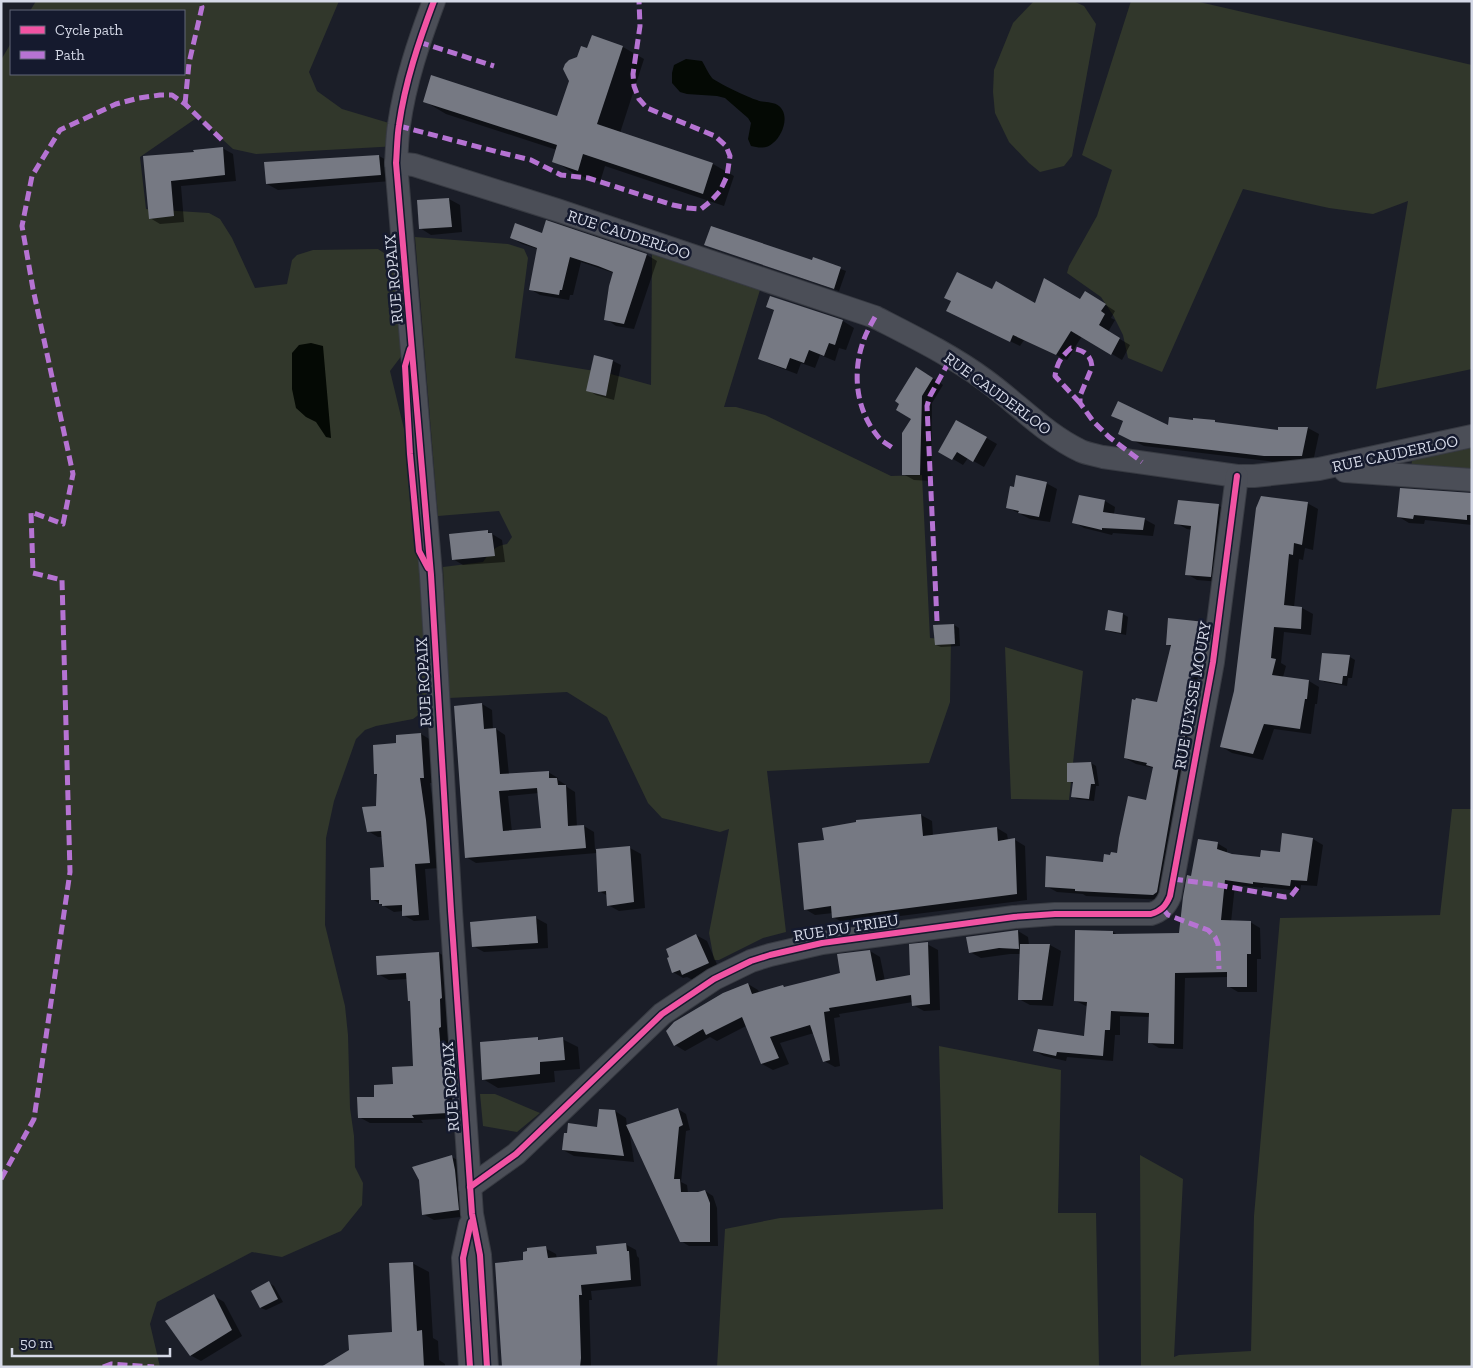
<svg xmlns="http://www.w3.org/2000/svg" width="1473" height="1368" font-family="'Zilla Slab',serif">
	<rect width="100%" height="100%" fill="#1b1e28"/>
	<g fill="#31372b">
		<polygon points="36,1 339,1 309,72 317,91 342,109 399,126 398,146 256,154 233,149 198,117 140,157 146,209 209,213 220,219 232,238 255,288 287,284 292,260 297,255 313,250 378,249 405,267 412,342 390,371 410,454 438,700 413,719 376,726 365,730 356,739 334,801 326,838 325,925 345,1006 348,1035 350,1108 354,1136 355,1167 363,1183 362,1205 341,1231 282,1257 252,1252 157,1302 150,1324 160,1367 1,1367 1,60 11,43 11,74 184,74 184,11 30,11"/>
		<polygon points="1034,1 1073,1 1084,6 1096,24 1072,156 1064,166 1040,172 1029,163 1009,142 995,113 993,92 994,70 1013,23"/>
		<polygon points="1131,1 1195,1 1472,65 1472,369 1376,389 1408,201 1373,214 1329,208 1243,189 1162,372 1128,358 1123,335 1113,315 1101,297 1067,273 1069,266 1097,216 1112,170 1082,155"/>
		<path d="M 415,237 L 508,244 L 524,249 L 528,258 L 515,358 L 607,373 L 651,385 L 652,254 L 760,290 L 724,407 L 736,407 L 765,415 L 891,476 L 922,475 L 930,638 L 951,640 L 950,702 L 929,763 L 767,771 L 786,932 L 763,938 L 719,960 L 714,960 L 709,933 L 729,829 L 720,832 L 662,818 L 648,803 L 607,717 L 567,692 L 449,698 L 443,567 L 483,562 C 490,552 494,546 507,544 L 512,537 L 499,511 L 438,516 Z"/>
		<polygon points="1472,444 1472,471 1411,467 1412,461 1416,457"/>
		<polygon points="1005,647 1083,671 1069,800 1011,799"/>
		<polygon points="1452,809 1472,809 1472,1367 1398,1367 1396,1366 1141,1367 1140,1155 1183,1179 1174,1357 1179,1355 1251,1351 1254,1216 1280,918 1440,915"/>
		<polygon points="939,1046 1061,1070 1058,1213 1096,1213 1099,1367 717,1367 725,1229 780,1218 943,1209"/>
		<polygon points="480,1094 495,1094 540,1113 517,1132 483,1126"/>
	</g>
	<g fill="#040904">
		<path d="M 686,59 L 702,61 C 705,66 708,73 712,78 C 716,82 749,98 757,100 C 763,103 773,101 779,106 C 790,115 783,135 773,143 C 767,149 759,148 751,146 L 748,139 L 751,123 L 748,118 L 725,98 L 717,96 L 687,94 L 680,92 L 672,83 L 672,73 L 674,65 Z"/>
		<polygon points="311,343 323,346 331,438 326,437 316,422 306,417 296,408 292,389 292,353 299,345"/>
	</g>
	<g fill="#0007" fill-rule="evenodd">
		<polygon points="623,47 644,59 620,133 713,164 734,176 724,206 605,166 600,182 575,174 554,161 557,150 446,114 424,101 558,118 578,58 587,50"/>
		<polygon points="222,148 233,154 236,181 181,186 184,222 160,224 150,218 144,157 195,153"/>
		<polygon points="379,156 390,162 391,181 278,190 267,184"/>
		<polygon points="449,199 460,205 462,232 431,235 420,228 418,201"/>
		<polygon points="547,222 647,255 657,261 634,329 616,326 606,319 614,273 581,262 573,295 570,295 569,300 540,295 530,289 538,249 522,244 512,238 543,235"/>
		<polygon points="711,247 813,262 814,259 846,271 839,291"/>
		<polygon points="992,290 1036,305 1095,298 1115,311 1111,318 1115,320 1108,332 1130,345 1122,360 1082,336 1067,360 1024,340 1020,346 958,316"/>
		<polygon points="771,297 843,321 854,328 846,350 839,348 835,361 820,355 815,368 801,363 797,374 770,364 760,358 775,311 767,307"/>
		<polygon points="613,361 621,365 614,400 596,395 588,390"/>
		<polygon points="927,374 943,385 932,403 931,481 914,480 903,474 913,419"/>
		<polygon points="1112,416 1169,426 1215,422 1220,424 1279,431 1279,428 1308,428 1319,434 1313,462 1276,462 1144,446 1130,439 1124,422"/>
		<polygon points="957,421 997,444 984,467 968,458 963,465 940,451"/>
		<polygon points="1046,483 1057,489 1050,522 1030,519 1007,507"/>
		<polygon points="1472,494 1472,525 1425,520 1424,524 1409,523 1399,517"/>
		<polygon points="1080,496 1105,501 1115,507 1114,514 1144,519 1155,525 1153,536 1113,533 1112,535 1084,528 1074,522"/>
		<polygon points="1307,503 1318,509 1313,550 1305,548 1303,560 1299,559 1294,607 1302,608 1313,614 1311,635 1284,632 1281,663 1286,666 1283,677 1309,681 1319,687 1317,704 1315,704 1311,734 1274,729 1263,760 1232,753 1222,747 1235,691"/>
		<polygon points="1219,506 1229,512 1221,582 1197,580 1187,574 1192,530 1187,529 1176,523"/>
		<polygon points="487,531 502,540 505,562 463,565 453,559"/>
		<polygon points="1123,614 1128,617 1126,635 1111,632 1106,629"/>
		<polygon points="1205,623 1215,629 1164,900 1086,896 1083,894 1057,892 1046,886 1104,863 1118,855 1147,801 1154,768 1136,764 1125,758 1158,704 1172,647 1167,644"/>
		<polygon points="954,625 959,628 960,646 941,647 936,645"/>
		<polygon points="1323,654 1350,657 1355,660 1352,678 1348,678 1347,686 1325,682 1320,679"/>
		<path d="M 482,704 L 492,710 L 493,730 L 496,729 L 505,735 L 509,775 L 548,772 L 558,778 L 558,780 L 566,785 L 567,787 L 575,792 L 577,827 L 584,826 L 594,832 L 595,850 L 630,848 L 641,854 L 645,908 L 619,911 L 608,905 L 608,896 L 599,891 L 597,853 L 476,863 L 466,857 ZM 539,793 L 542,829 L 512,832 L 508,796 Z"/>
		<polygon points="421,734 431,740 434,783 430,783 436,827 440,868 425,869 429,920 414,921 403,915 403,911 394,912 372,899 385,868 383,837 378,837 368,831 377,808 378,775 375,774 397,744"/>
		<polygon points="1091,763 1096,766 1099,786 1096,786 1094,801 1077,799 1072,796 1074,784 1068,781"/>
		<polygon points="921,815 932,821 933,836 997,828 1007,834 1008,840 1015,840 1025,846 1027,900 844,923 833,917 833,913 815,915 805,909 825,842"/>
		<polygon points="1313,839 1323,845 1317,886 1301,885 1300,891 1263,887 1263,888 1235,885 1231,922 1250,922 1260,928 1261,959 1257,959 1257,992 1238,992 1228,986 1228,977 1185,978 1183,1049 1159,1048 1149,1042 1150,1017 1120,1016 1120,1035 1115,1035 1113,1061 1067,1057 1066,1061 1044,1056 1035,1051 1086,1038 1088,1007 1076,1001 1076,931 1113,932 1118,935 1181,934 1192,877 1217,843 1227,849 1227,854 1261,859 1281,853"/>
		<polygon points="536,918 547,924 548,948 484,952 473,946"/>
		<polygon points="1018,931 1028,937 1029,945 1050,945 1061,951 1053,1006 1030,1005 1019,999 1021,954 1010,954 981,958 970,952"/>
		<polygon points="696,935 707,941 719,969 693,980 687,977 683,978 673,972"/>
		<polygon points="927,944 938,950 940,1010 924,1011 913,1005 913,1002 839,1014 840,1017 834,1018 840,1066 835,1067 824,1061 814,1033 780,1043 789,1064 773,1070 762,1064 746,1026 717,1041 710,1037 685,1051 675,1045 748,984 758,990 759,993 783,986 787,988 842,974 870,951 880,957 885,981 912,976"/>
		<polygon points="439,953 449,959 458,1118 421,1120 423,1123 370,1123 359,1117 376,1098 394,1085 415,1067 411,1001 408,979 389,980 378,974"/>
		<polygon points="537,1039 541,1041 562,1039 578,1047 580,1069 554,1071 555,1082 498,1088 483,1079"/>
		<polygon points="678,1109 686,1114 690,1130 686,1131 681,1182 687,1185 688,1193 705,1191 713,1196 717,1208 718,1246 689,1246 681,1241 629,1129 634,1162 574,1156 563,1150 598,1128 615,1111 626,1118 627,1126"/>
		<polygon points="452,1157 463,1163 469,1216 434,1220 423,1214"/>
		<polygon points="625,1244 636,1250 637,1256 639,1258 641,1286 591,1291 592,1300 589,1300 591,1367 503,1367 525,1261 545,1248 556,1254 557,1259 599,1255"/>
		<polygon points="412,1263 429,1272 433,1338 438,1341 439,1360 445,1364 445,1367 341,1367 393,1333"/>
		<polygon points="269,1283 274,1286 283,1302 266,1310 261,1308 253,1291"/>
		<polygon points="214,1296 224,1302 242,1336 201,1361 190,1355"/>
	</g>
	<g fill="#767983" fill-rule="evenodd">
		<polygon points="592,35 623,46 597,124 713,163 703,194 583,154 578,171 552,162 557,145 423,102 431,75 557,116 569,81 563,69 565,64 569,60 577,57 581,46 587,48"/>
		<polygon points="223,147 225,175 171,181 174,216 149,219 143,156 194,152 193,150"/>
		<polygon points="379,155 381,175 266,184 264,162"/>
		<polygon points="449,198 452,227 419,229 417,200"/>
		<polygon points="546,220 647,254 624,324 604,320 609,286 613,272 598,266 570,257 562,290 560,290 559,295 529,290 537,248 510,238 515,223 542,233"/>
		<polygon points="711,226 812,260 813,257 841,267 834,289 704,245"/>
		<polygon points="957,272 992,289 996,281 1035,303 1044,278 1080,299 1085,291 1106,304 1101,311 1105,314 1099,325 1120,338 1111,355 1071,331 1056,355 1013,335 1010,342 946,311 951,301 944,298"/>
		<polygon points="770,296 843,320 835,345 829,343 824,356 809,350 804,363 790,358 786,369 758,359 774,310 766,307"/>
		<polygon points="594,355 613,360 606,396 586,391"/>
		<polygon points="916,367 933,378 922,396 920,475 902,475 902,433 911,419 896,410 899,404 895,401"/>
		<polygon points="1118,401 1168,425 1169,417 1193,420 1193,418 1215,420 1215,422 1278,430 1278,427 1308,427 1302,456 1264,456 1132,441 1118,434 1123,421 1111,416"/>
		<polygon points="956,420 987,437 973,462 957,452 952,460 938,452"/>
		<polygon points="1016,475 1047,482 1039,517 1018,513 1019,511 1006,508 1010,486 1014,487"/>
		<polygon points="1400,488 1472,493 1472,515 1467,515 1467,520 1414,515 1413,519 1397,517"/>
		<polygon points="1079,495 1105,500 1103,512 1145,518 1143,530 1102,528 1102,530 1072,523"/>
		<polygon points="1261,496 1308,502 1302,545 1294,543 1293,555 1289,554 1284,605 1302,607 1301,629 1274,627 1271,658 1276,659 1272,675 1309,680 1307,699 1305,699 1300,729 1264,724 1253,754 1220,747 1234,691 1256,508"/>
		<polygon points="1178,500 1219,504 1211,577 1185,575 1191,526 1174,524"/>
		<polygon points="488,530 488,533 492,533 495,556 452,560 449,534"/>
		<polygon points="1108,610 1123,613 1121,633 1105,630"/>
		<polygon points="1168,618 1205,622 1202,648 1198,648 1189,686 1195,688 1180,760 1157,892 1153,895 1075,891 1075,889 1045,887 1046,856 1103,862 1104,854 1110,855 1111,852 1117,853 1119,838 1128,796 1146,800 1153,767 1146,765 1147,763 1124,758 1132,699 1135,700 1136,698 1157,702 1171,645 1166,645"/>
		<polygon points="954,624 955,644 935,645 933,625"/>
		<polygon points="1322,653 1350,655 1347,676 1343,676 1342,684 1319,680"/>
		<path d="M 482,703 L 484,729 L 496,728 L 500,774 L 549,771 L 549,778 L 557,778 L 558,785 L 566,785 L 568,826 L 584,825 L 586,848 L 465,858 L 454,706 ZM 537,788 L 541,828 L 503,831 L 499,791 Z"/>
		<polygon points="421,733 424,778 420,778 426,820 430,863 415,864 419,915 402,916 402,905 382,906 382,904 379,904 379,900 371,900 370,868 384,867 381,831 367,832 362,807 376,806 377,774 374,774 373,745 396,743 396,735"/>
		<polygon points="1091,762 1095,784 1091,784 1089,799 1071,797 1073,782 1067,782 1067,763"/>
		<polygon points="921,814 923,836 997,827 998,841 1015,838 1017,894 832,918 831,906 804,910 798,843 824,840 822,828 856,822 856,820"/>
		<polygon points="1282,833 1313,838 1307,881 1291,880 1290,886 1253,882 1253,884 1225,880 1221,920 1251,921 1251,954 1247,954 1247,987 1227,987 1227,972 1175,973 1174,1044 1148,1043 1149,1013 1111,1011 1110,1030 1105,1030 1103,1056 1057,1052 1056,1056 1033,1051 1038,1029 1084,1036 1087,1002 1074,1001 1075,930 1113,931 1113,934 1179,933 1183,897 1187,875 1191,876 1198,839 1218,842 1217,849 1232,854 1260,857 1261,850 1280,852"/>
		<polygon points="630,846 634,902 607,906 606,891 598,892 596,849"/>
		<polygon points="536,916 538,943 472,947 470,922"/>
		<polygon points="1018,930 1019,949 999,948 969,953 966,937"/>
		<polygon points="696,934 709,963 682,975 680,970 672,973 667,958 669,957 666,949"/>
		<polygon points="928,942 930,1004 912,1006 911,995 829,1008 830,1011 824,1012 830,1060 823,1062 810,1025 770,1037 779,1058 761,1064 742,1017 706,1035 703,1029 674,1046 666,1031 674,1022 723,993 748,983 752,994 783,985 784,987 840,973 837,954 870,950 876,981 910,975 909,944"/>
		<polygon points="1020,944 1050,944 1042,1000 1018,1000"/>
		<polygon points="439,952 442,998 440,999 441,1027 439,1028 442,1064 445,1064 448,1113 412,1115 414,1118 358,1118 357,1097 374,1097 374,1085 393,1084 392,1067 413,1066 410,1001 408,1001 406,973 377,975 376,956"/>
		<polygon points="538,1037 538,1040 563,1037 565,1060 540,1062 540,1074 482,1080 480,1042"/>
		<polygon points="678,1108 683,1125 679,1127 674,1179 680,1179 681,1192 698,1192 705,1190 710,1203 710,1242 680,1242 626,1125"/>
		<polygon points="599,1109 615,1110 624,1156 562,1150 564,1133 567,1133 568,1123 597,1127"/>
		<polygon points="452,1155 455,1170 459,1210 422,1215 419,1180 412,1167"/>
		<polygon points="626,1243 627,1251 629,1251 631,1280 581,1285 582,1295 579,1295 581,1358 580,1367 502,1367 495,1263 523,1260 523,1252 527,1251 527,1248 546,1246 548,1258 597,1254 596,1246"/>
		<polygon points="413,1262 417,1331 422,1330 424,1367 321,1367 349,1350 348,1335 392,1332 389,1263"/>
		<polygon points="269,1281 278,1299 260,1308 251,1291"/>
		<polygon points="214,1294 232,1330 190,1356 165,1321"/>
	</g>
	<g fill="none" stroke-linecap="round" stroke-linejoin="round">
		<defs>
			<g id="minor">
				<path d="M 434,1 C 419,41 405,82 399,125 C 397,137 397,151 396,163 L 431,575 L 451,911 L 472,1214 L 480,1255 L 487,1367"/>
				<path d="M 396,163 L 414,165 L 557,210 L 875,317 C 912,336 951,355 985,380 C 1017,403 1045,434 1081,451 C 1088,454 1096,455 1103,457 L 1237,476 L 1254,476 L 1319,469 L 1472,436"/>
				<polyline points="1345,471 1472,480"/>
				<path d="M 470,1187 L 516,1154 L 662,1014 L 714,979 L 751,961 L 770,955 L 822,943 L 1014,917 L 1055,914 L 1151,914 C 1161,911 1166,906 1170,896 L 1213,662 L 1237,476"/>
				<polyline points="470,1367 463,1258 470,1225"/>
			</g>
		</defs>
		<use href="#minor" stroke="#383b43" stroke-width="24"/>
		<use href="#minor" stroke="#4b4e57" stroke-width="22"/>
		<g stroke="#b673d3" stroke-width="5" stroke-dasharray="10 5" stroke-linecap="butt">
			<polyline points="419,42 494,66"/>
			<polyline points="185,104 189,63 202,7 200,1"/>
			<polyline points="399,126 498,152 531,160 561,175 588,178 673,205 688,208 701,209 711,201 720,191 727,176 730,156 726,146 715,136 647,108 639,99 634,86 633,74 640,26 639,1"/>
			<path d="M 875,317 C 870,326 865,335 862,345 C 852,377 857,414 881,440 C 885,443 890,446 894,449"/>
			<path d="M 1080,403 L 1055,376 C 1057,363 1061,357 1071,348 C 1083,350 1091,354 1092,367 L 1080,396 L 1080,403 L 1093,421 L 1109,437 L 1142,462"/>
			<polyline points="937,621 927,406 930,396 951,358"/>
			<polyline points="1173,879 1218,885 1285,897 1291,896 1298,887"/>
			<polyline points="1163,909 1168,915 1208,930 1215,937 1218,944 1219,969"/>
			<polyline points="1,1179 34,1119 70,872 62,580 33,573 31,512 63,524 73,474 33,289 22,226 32,176 60,130 116,104 139,98 160,95 172,95 185,104 222,140"/>
			<polyline points="103,1367 111,1364 154,1367"/>
		</g>
		<defs>
			<g id="cycleway">
				<path d="M 434,1 C 419,41 405,82 399,125 C 397,137 397,151 396,163 L 431,575 L 451,911 L 472,1214 L 480,1255 L 487,1367"/>
				<polyline points="410,349 405,366 410,454 419,551 428,568"/>
				<path d="M 470,1187 L 516,1154 L 662,1014 L 714,979 L 751,961 L 770,955 L 822,943 L 1014,917 L 1055,914 L 1151,914 C 1161,911 1166,906 1170,896 L 1213,662 L 1237,476"/>
				<polyline points="470,1367 463,1258 471,1222"/>
			</g>
		</defs>
		<use href="#cycleway" stroke="#151a2e" stroke-width="9"/>
		<use href="#cycleway" stroke="#f153a3" stroke-width="6"/>
	</g>
	<g text-anchor="middle" stroke-width="5" stroke-linejoin="round" paint-order="stroke">
		<g font-size="16" fill="#d5d9e7" stroke="#151a2e">
			<text transform="translate(629 234) rotate(18)" y="6">RUE CAUDERLOO</text>
			<text transform="translate(393 279) rotate(-95)" y="6">RUE ROPAIX</text>
			<text transform="translate(998 393) rotate(36)" y="6">RUE CAUDERLOO</text>
			<text transform="translate(1395 453) rotate(-12)" y="6">RUE CAUDERLOO</text>
			<text transform="translate(423 682) rotate(-93)" y="6">RUE ROPAIX</text>
			<text transform="translate(1192 695) rotate(-80)" y="6">RUE ULYSSE MOURY</text>
			<text transform="translate(846 927) rotate(-9)" y="6">RUE DU TRIEU</text>
			<text transform="translate(450 1087) rotate(-94)" y="6">RUE ROPAIX</text>
		</g>
	</g>
	<rect width="1473" height="1368" fill="none" stroke="#d5d9e7" stroke-width="5"/>
	<rect x="10" y="10" width="175" height="65" fill="#151a2e" stroke="#626678"/>
	<rect x="20" y="26" width="25" height="8" fill="#f153a3" stroke="#626678"/>
	<text x="55" y="35" font-size="15" fill="#d5d9e7">Cycle path</text>
	<rect x="20" y="51" width="25" height="8" fill="#b673d3" stroke="#626678"/>
	<text x="55" y="60" font-size="15" fill="#d5d9e7">Path</text>
	<path d="M12 1348v8h158v-8" fill="none" stroke="#d5d9e7" stroke-width="2.5"/>
	<text x="20" y="1348" font-size="15" fill="#d5d9e7" stroke="#151a2e" stroke-width="4" paint-order="stroke">50 m</text>
</svg>
